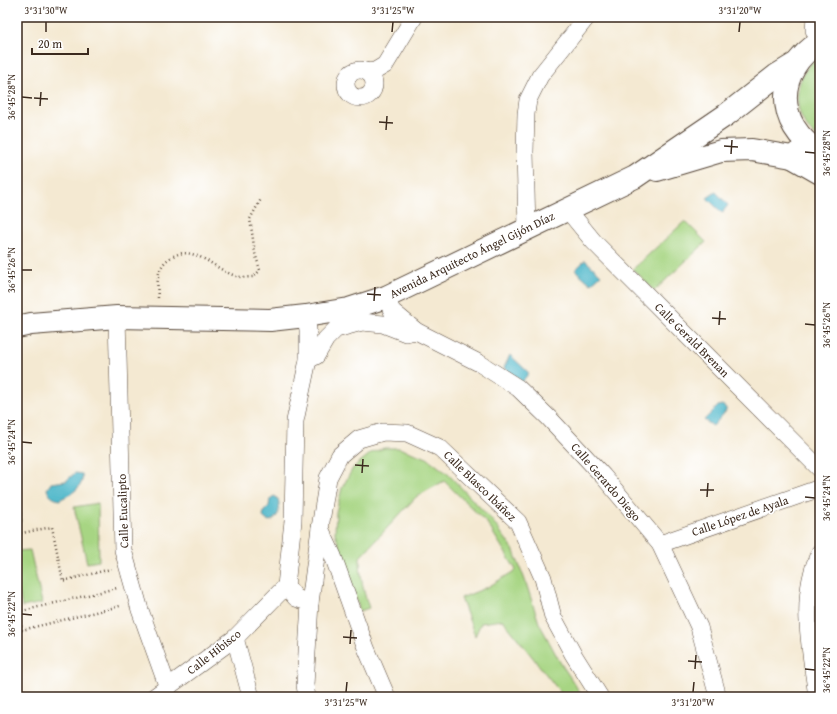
<svg xmlns="http://www.w3.org/2000/svg" width="837" height="714" font-family="'Gentium Book Plus',serif">
	<rect width="100%" height="100%" fill="#fff"/>
	<filter id="ink" filterUnits="userSpaceOnUse"><feTurbulence type="fractalNoise" baseFrequency=".025" numOctaves="2"/><feDisplacementMap in="SourceGraphic" scale="8" xChannelSelector="R" yChannelSelector="G"/><feConvolveMatrix kernelMatrix="1 2 1 2 8 2 1 2 1" color-interpolation-filters="sRGB"/></filter>
	<filter id="wash" filterUnits="userSpaceOnUse"><feTurbulence type="fractalNoise" baseFrequency=".012" numOctaves="4" result="noise"/><feDisplacementMap in="SourceGraphic" scale="16" xChannelSelector="R" yChannelSelector="G"/><feGaussianBlur stdDeviation="0.9" result="paint"/><feColorMatrix in="noise" values="0 0 0 0 0 0 0 0 0 0 0 0 0 0 0 0 0 1.4 0 .05"/><feComposite in="paint" operator="in"/></filter>
	<g filter="url(#wash)">
		<rect width="100%" height="100%" fill="#f4e9d2"/>
		<g fill="#a7d583" stroke="#718050">
			<path d="M 820,56 L 820,139 C 816,136 811,132 808,128 C 790,106 796,71 820,56 Z"/>
			<polygon points="685,221 706,242 654,291 633,269"/>
			<path d="M 384,448 L 399,448 L 427,458 L 448,474 L 491,519 L 513,549 L 525,580 L 539,623 L 560,662 L 583,697 L 564,697 L 503,620 L 481,623 L 475,636 L 461,598 L 488,587 L 516,570 L 487,523 L 444,481 L 416,497 L 360,557 C 360,576 363,591 369,608 L 360,611 L 335,533 L 336,512 L 342,488 L 353,468 L 371,453 Z"/>
			<polygon points="17,493 21,521 17,522"/>
			<polygon points="98,503 99,561 87,563 74,507"/>
			<polygon points="30,550 42,603 22,607 17,581 17,551"/>
		</g>
		<g fill="#4ab5c8" stroke="#427073">
			<polygon points="716,192 728,205 722,213 707,198"/>
			<polygon points="585,260 601,275 591,284 575,270"/>
			<polygon points="510,355 529,373 522,382 504,368"/>
			<polygon points="722,405 726,408 726,411 713,426 704,420 718,406"/>
			<path d="M 75,473 L 82,474 C 85,488 69,495 59,500 C 52,498 49,496 47,489 L 51,483 L 66,481 Z"/>
			<path d="M 275,496 C 286,506 274,530 263,517 L 264,511 L 269,506 C 270,500 269,498 275,496 Z"/>
		</g>
	</g>
	<g filter="url(#ink)">
		<g fill="none" stroke-linecap="round" stroke-linejoin="round">
			<defs>
				<g id="minor">
					<polyline points="815,17 814,30 819,42"/>
					<circle cx="360" cy="84" r="14"/>
					<polyline points="367,72 375,71 385,65 414,17"/>
					<polyline points="567,209 594,242 820,469"/>
					<polyline points="527,229 525,152 526,114 528,100 540,76 587,17"/>
					<polyline points="386,297 392,311 416,331 479,363 518,388 549,418 603,476 660,544 699,627 718,697"/>
					<polyline points="117,317 123,550 140,610 168,688 167,697"/>
					<polyline points="308,360 316,356 326,339 336,329 362,322 383,324 406,333 416,331"/>
					<polyline points="320,528 333,556 366,648 387,697"/>
					<polyline points="660,544 820,488"/>
					<polyline points="286,586 293,521 295,421 308,360 308,330 306,316"/>
					<polyline points="286,586 296,598 310,603 305,685 307,697"/>
					<polyline points="310,603 320,528 328,478 340,455 359,439 383,432 407,433 440,448 518,522 543,578 553,617 573,654 600,697"/>
					<polyline points="235,638 251,697"/>
					<polyline points="154,697 235,638 286,586"/>
					<path d="M 817,697 C 811,649 798,598 820,552"/>
				</g>
				<g id="secondary">
					<path d="M 820,42 C 775,69 774,125 820,152"/>
					<polyline points="792,157 820,173"/>
					<polyline points="657,170 721,151 752,150 792,157 809,145"/>
					<polyline points="17,327 31,324 117,317 270,320 306,316 349,309 386,297 635,177 726,115 777,75 795,64"/>
				</g>
			</defs>
			<use href="#minor" stroke="#574739" stroke-width="18"/>
			<use href="#secondary" stroke="#574739" stroke-width="24"/>
			<g stroke="#574739" stroke-width="2.5" stroke-dasharray="1 3" stroke-linecap="butt">
				<path d="M 158,298 C 157,283 156,267 170,258 C 195,241 217,274 241,277 C 245,278 250,277 254,277 L 260,270 L 255,253 L 250,219 L 261,199"/>
				<polyline points="17,534 52,527 63,581 111,569"/>
				<polyline points="17,606 22,630 120,606"/>
				<polyline points="18,612 117,588"/>
			</g>
			<use href="#minor" stroke="#fff" stroke-width="17"/>
			<use href="#secondary" stroke="#fff" stroke-width="22"/>
		</g>
	</g>
	<path fill="none" stroke="#3b2a1e" stroke-width="1.5" d="M 46,32 L 46,22M 392,32 L 393,22M 739,32 L 740,22M 22,97 L 32,98M 34,98 L 48,99M 40,106 L 41,92M 379,122 L 393,123M 386,130 L 387,116M 724,146 L 738,147M 805,152 L 815,153M 731,154 L 732,140M 22,270 L 32,270M 367,294 L 381,295M 374,301 L 375,287M 712,318 L 726,319M 805,324 L 815,325M 719,325 L 720,311M 22,442 L 32,443M 355,465 L 369,466M 362,473 L 363,459M 700,490 L 714,490M 707,497 L 708,483M 805,497 L 815,498M 22,614 L 32,615M 343,637 L 357,638M 350,644 L 351,630M 688,661 L 702,662M 695,669 L 696,655M 805,669 L 815,670M 346,692 L 347,682M 693,692 L 694,682"/>
	<g text-anchor="middle" stroke-width="3.5" stroke-linejoin="round" paint-order="stroke">
		<g font-size="12" fill="#3b2a1e" stroke="#fff">
			<text transform="translate(472 255) rotate(-26)" y="4">Avenida Arquitecto Ángel Gijón Díaz</text>
			<text transform="translate(692 340) rotate(45)" y="4">Calle Gerald Brenan</text>
			<text transform="translate(606 482) rotate(49)" y="4">Calle Gerardo Diego</text>
			<text transform="translate(480 486) rotate(44)" y="4">Calle Blasco Ibáñez</text>
			<text transform="translate(123 511) rotate(-92)" y="4">Calle Eucalipto</text>
			<text transform="translate(740 516) rotate(-19)" y="4">Calle López de Ayala</text>
			<text transform="translate(214 652) rotate(-38)" y="4">Calle Hibisco</text>
		</g>
	</g>
	<rect width="837" height="714" fill="none" stroke="#fff" stroke-width="44"/>
	<path d="M32 48v6h56v-6" fill="none" stroke="#3b2a1e" stroke-width="2"/>
	<text x="38" y="48" font-size="12" fill="#3b2a1e" stroke="#ffffff" stroke-width="3" paint-order="stroke">20 m</text>
	<rect x="22" y="22" width="793" height="670" fill="none" stroke="#3b2a1e" stroke-width="1.5"/>
	<g font-size="10" text-anchor="middle" fill="#3b2a1e">
		<text x="46" y="14">3°31'30"W</text>
		<text x="393" y="14">3°31'25"W</text>
		<text x="740" y="14">3°31'20"W</text>
		<text transform="translate(11 97) rotate(-90)" y="4">36°45'28"N</text>
		<text transform="translate(826 153) rotate(-90)" y="4">36°45'28"N</text>
		<text transform="translate(11 270) rotate(-90)" y="4">36°45'26"N</text>
		<text transform="translate(826 325) rotate(-90)" y="4">36°45'26"N</text>
		<text transform="translate(11 442) rotate(-90)" y="4">36°45'24"N</text>
		<text transform="translate(826 498) rotate(-90)" y="4">36°45'24"N</text>
		<text transform="translate(11 614) rotate(-90)" y="4">36°45'22"N</text>
		<text transform="translate(826 670) rotate(-90)" y="4">36°45'22"N</text>
		<text x="346" y="706">3°31'25"W</text>
		<text x="693" y="706">3°31'20"W</text>
	</g>
</svg>
